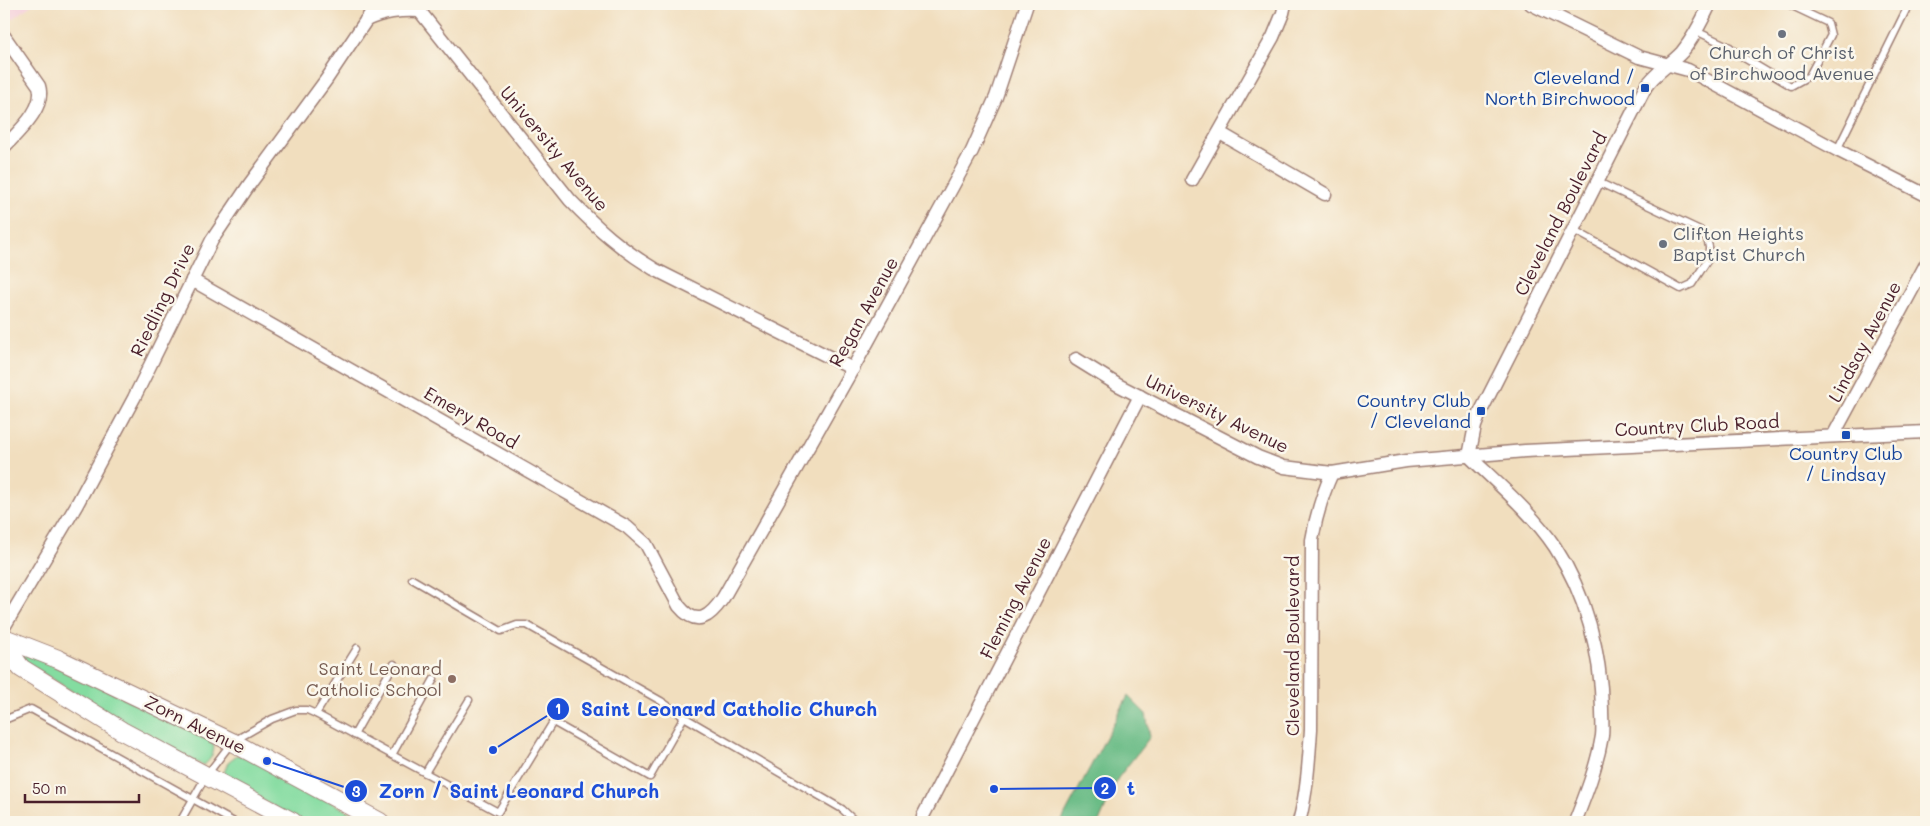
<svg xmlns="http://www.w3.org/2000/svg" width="1930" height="826" font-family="Mali,sans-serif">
	<rect width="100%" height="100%" fill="#fbf7ec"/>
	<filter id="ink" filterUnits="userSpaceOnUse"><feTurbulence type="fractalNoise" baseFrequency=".02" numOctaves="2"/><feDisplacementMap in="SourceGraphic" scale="10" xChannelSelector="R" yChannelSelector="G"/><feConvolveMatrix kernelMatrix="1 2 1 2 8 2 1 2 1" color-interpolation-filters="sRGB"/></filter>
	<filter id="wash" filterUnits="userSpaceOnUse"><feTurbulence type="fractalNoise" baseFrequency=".0096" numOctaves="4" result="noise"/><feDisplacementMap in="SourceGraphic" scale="20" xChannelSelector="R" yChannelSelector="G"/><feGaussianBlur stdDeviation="1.12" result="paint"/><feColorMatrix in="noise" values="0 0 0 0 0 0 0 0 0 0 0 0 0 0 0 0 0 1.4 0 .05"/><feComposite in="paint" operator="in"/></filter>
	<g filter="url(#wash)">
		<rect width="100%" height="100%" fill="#f1debe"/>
		<polygon fill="#f5cfda" points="4,4 33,4 4,25"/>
		<g fill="#84dca0" stroke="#677e66">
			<path d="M 25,653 L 35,655 L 212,741 C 217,749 211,760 204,765 L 198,763 L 118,720 L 27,663 L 22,655 Z"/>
			<polygon points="237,755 247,757 368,822 302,822 231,783 224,773 228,762"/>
		</g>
		<polygon fill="#6bbc86" stroke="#5a6e58" points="1128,696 1146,714 1150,737 1118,778 1099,822 1061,822"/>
	</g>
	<g filter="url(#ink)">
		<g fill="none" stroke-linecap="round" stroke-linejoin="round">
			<defs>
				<g id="lane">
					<polyline points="1696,31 1730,47 1739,55 1791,86 1809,76 1831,35 1828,23 1788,4"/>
					<polyline points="1837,150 1909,4"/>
					<polyline points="1572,229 1681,289 1692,284 1709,258 1709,247 1707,238 1700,230 1596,181"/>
					<polyline points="412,579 501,631 517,625 527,625 661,701 684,717"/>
					<polyline points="316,714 357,648"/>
					<polyline points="4,720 31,709 234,822"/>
					<polyline points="354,735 394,664"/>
					<polyline points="392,755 434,679"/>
					<polyline points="425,773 469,700"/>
					<polyline points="180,822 206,776 232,742 272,719 296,710 307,710 316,714 498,812 553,722 650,777 684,717 842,809 856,822"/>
				</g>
				<g id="street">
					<path d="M 414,4 L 570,200 C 597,228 621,249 654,269 L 853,369"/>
					<polyline points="1531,4 1639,57 1688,70 1837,150 1926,195"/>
					<path d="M 366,20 C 384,12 399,10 420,11"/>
					<path d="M 4,36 L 39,86 C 46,108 18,132 4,147"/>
					<polyline points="1220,133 1325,194"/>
					<polyline points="1192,180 1273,37 1283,13 1285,4"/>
					<path d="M 192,280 L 627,527 L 646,544 L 679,606 C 697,628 710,617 723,598 L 866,345 L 972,151 L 996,97 L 1027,4"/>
					<polyline points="1076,359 1118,385 1258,457 1284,467 1332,473 1406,461 1525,451 1926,432"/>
					<polyline points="1833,436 1926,264"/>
					<path d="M 1469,456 L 1475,426 L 1481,411 L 1645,88 C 1654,73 1670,65 1682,52 C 1694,37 1702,21 1710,4"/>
					<path d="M 1469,456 C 1498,484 1533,514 1555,547 C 1586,594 1601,653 1602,709 C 1602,718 1603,727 1602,736 C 1597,766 1586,794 1575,822"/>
					<polyline points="4,627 76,506 134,398 212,240 249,185 326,80 377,4"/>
					<polyline points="923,816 1140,396"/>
					<path d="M 1299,822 C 1307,793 1309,760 1311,729 L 1312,540 C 1316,516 1322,495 1332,473"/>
				</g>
				<g id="secondary">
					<polyline points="4,638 58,659 232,742 380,822"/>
					<polyline points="4,644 21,668 122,731 293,822"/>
				</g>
			</defs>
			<use href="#lane" stroke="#9e7e74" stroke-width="9"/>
			<use href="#street" stroke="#9e7e74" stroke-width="15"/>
			<use href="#secondary" stroke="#9e7e74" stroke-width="20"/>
			<use href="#lane" stroke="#fff" stroke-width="6"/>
			<use href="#street" stroke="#fff" stroke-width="12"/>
			<use href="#secondary" stroke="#fff" stroke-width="18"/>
		</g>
	</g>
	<g fill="#6b7280" stroke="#fbf7ec" stroke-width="2">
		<circle cx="1782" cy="34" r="5"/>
		<circle cx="1663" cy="244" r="5"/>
	</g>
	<g fill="#1a4fb4" stroke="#fbf7ec" stroke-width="2">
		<rect x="1640" y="83" width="10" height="10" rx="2.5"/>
		<rect x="1476" y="406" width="10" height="10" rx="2.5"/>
		<rect x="1841" y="430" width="10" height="10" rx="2.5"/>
	</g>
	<circle fill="#8d6e63" stroke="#fbf7ec" stroke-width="2" cx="452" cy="679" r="5"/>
	<g text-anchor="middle" stroke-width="5" stroke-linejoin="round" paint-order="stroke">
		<g font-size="18" fill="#5b616d" stroke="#fbf7ec">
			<text x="1782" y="59">Church of Christ<tspan x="1782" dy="21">of Birchwood Avenue</tspan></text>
			<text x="1673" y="240" text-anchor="start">Clifton Heights<tspan x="1673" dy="21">Baptist Church</tspan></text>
		</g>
		<g font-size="18" fill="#164399" stroke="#fbf7ec" text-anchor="end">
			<text x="1635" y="84">Cleveland /<tspan x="1635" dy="21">North Birchwood</tspan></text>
			<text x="1471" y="407">Country Club<tspan x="1471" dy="21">/ Cleveland</tspan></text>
			<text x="1846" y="460" text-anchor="middle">Country Club<tspan x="1846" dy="21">/ Lindsay</tspan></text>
		</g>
		<g font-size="18" fill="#4a1f2b" stroke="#fbf7ec">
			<text transform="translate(554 149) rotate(50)" y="6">University Avenue</text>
			<text transform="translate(1561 214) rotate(-63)" y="6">Cleveland Boulevard</text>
			<text transform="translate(163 300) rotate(-64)" y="6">Riedling Drive</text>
			<text transform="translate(864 312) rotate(-61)" y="6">Regan Avenue</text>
			<text transform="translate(1865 342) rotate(-62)" y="6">Lindsay Avenue</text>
			<text transform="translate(1217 414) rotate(26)" y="6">University Avenue</text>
			<text transform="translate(471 418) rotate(30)" y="6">Emery Road</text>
			<text transform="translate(1697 426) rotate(-3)" y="6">Country Club Road</text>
			<text transform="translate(1016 598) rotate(-63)" y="6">Fleming Avenue</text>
			<text transform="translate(1293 646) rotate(-90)" y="6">Cleveland Boulevard</text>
			<text transform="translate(195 725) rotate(26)" y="6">Zorn Avenue</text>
		</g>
		<g font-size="18" fill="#785e54" stroke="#fbf7ec" text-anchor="end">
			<text x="442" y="675">Saint Leonard<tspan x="442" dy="21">Catholic School</tspan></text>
		</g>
	</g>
	<path fill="none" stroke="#1d4ed8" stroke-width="2" d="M493 750L558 709M994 789L1105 788M267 761L356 791"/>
	<g fill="#1d4ed8" stroke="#fbf7ec" stroke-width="2">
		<circle cx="493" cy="750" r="5"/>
		<circle cx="994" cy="789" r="5"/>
		<circle cx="267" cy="761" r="5"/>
		<circle cx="558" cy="709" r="12"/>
		<circle cx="1105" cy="788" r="12"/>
		<circle cx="356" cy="791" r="12"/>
	</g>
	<g font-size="15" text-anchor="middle" font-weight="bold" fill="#fff">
		<text x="558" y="714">1</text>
		<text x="1105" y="794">2</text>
		<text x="356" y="797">3</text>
	</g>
	<g font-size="19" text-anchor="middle" font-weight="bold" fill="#1d4ed8" stroke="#fbf7ec" stroke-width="5" stroke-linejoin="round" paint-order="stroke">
		<text x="729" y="716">Saint Leonard Catholic Church</text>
		<text x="1131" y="795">t</text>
		<text x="519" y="798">Zorn / Saint Leonard Church</text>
	</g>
	<rect width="1930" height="826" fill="none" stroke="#fbf7ec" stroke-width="20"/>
	<path d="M25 794v8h114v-8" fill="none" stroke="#4a1f2b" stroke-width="2.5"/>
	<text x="32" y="794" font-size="15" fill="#4a1f2b" stroke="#fbf7ec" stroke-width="4" paint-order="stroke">50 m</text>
</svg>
